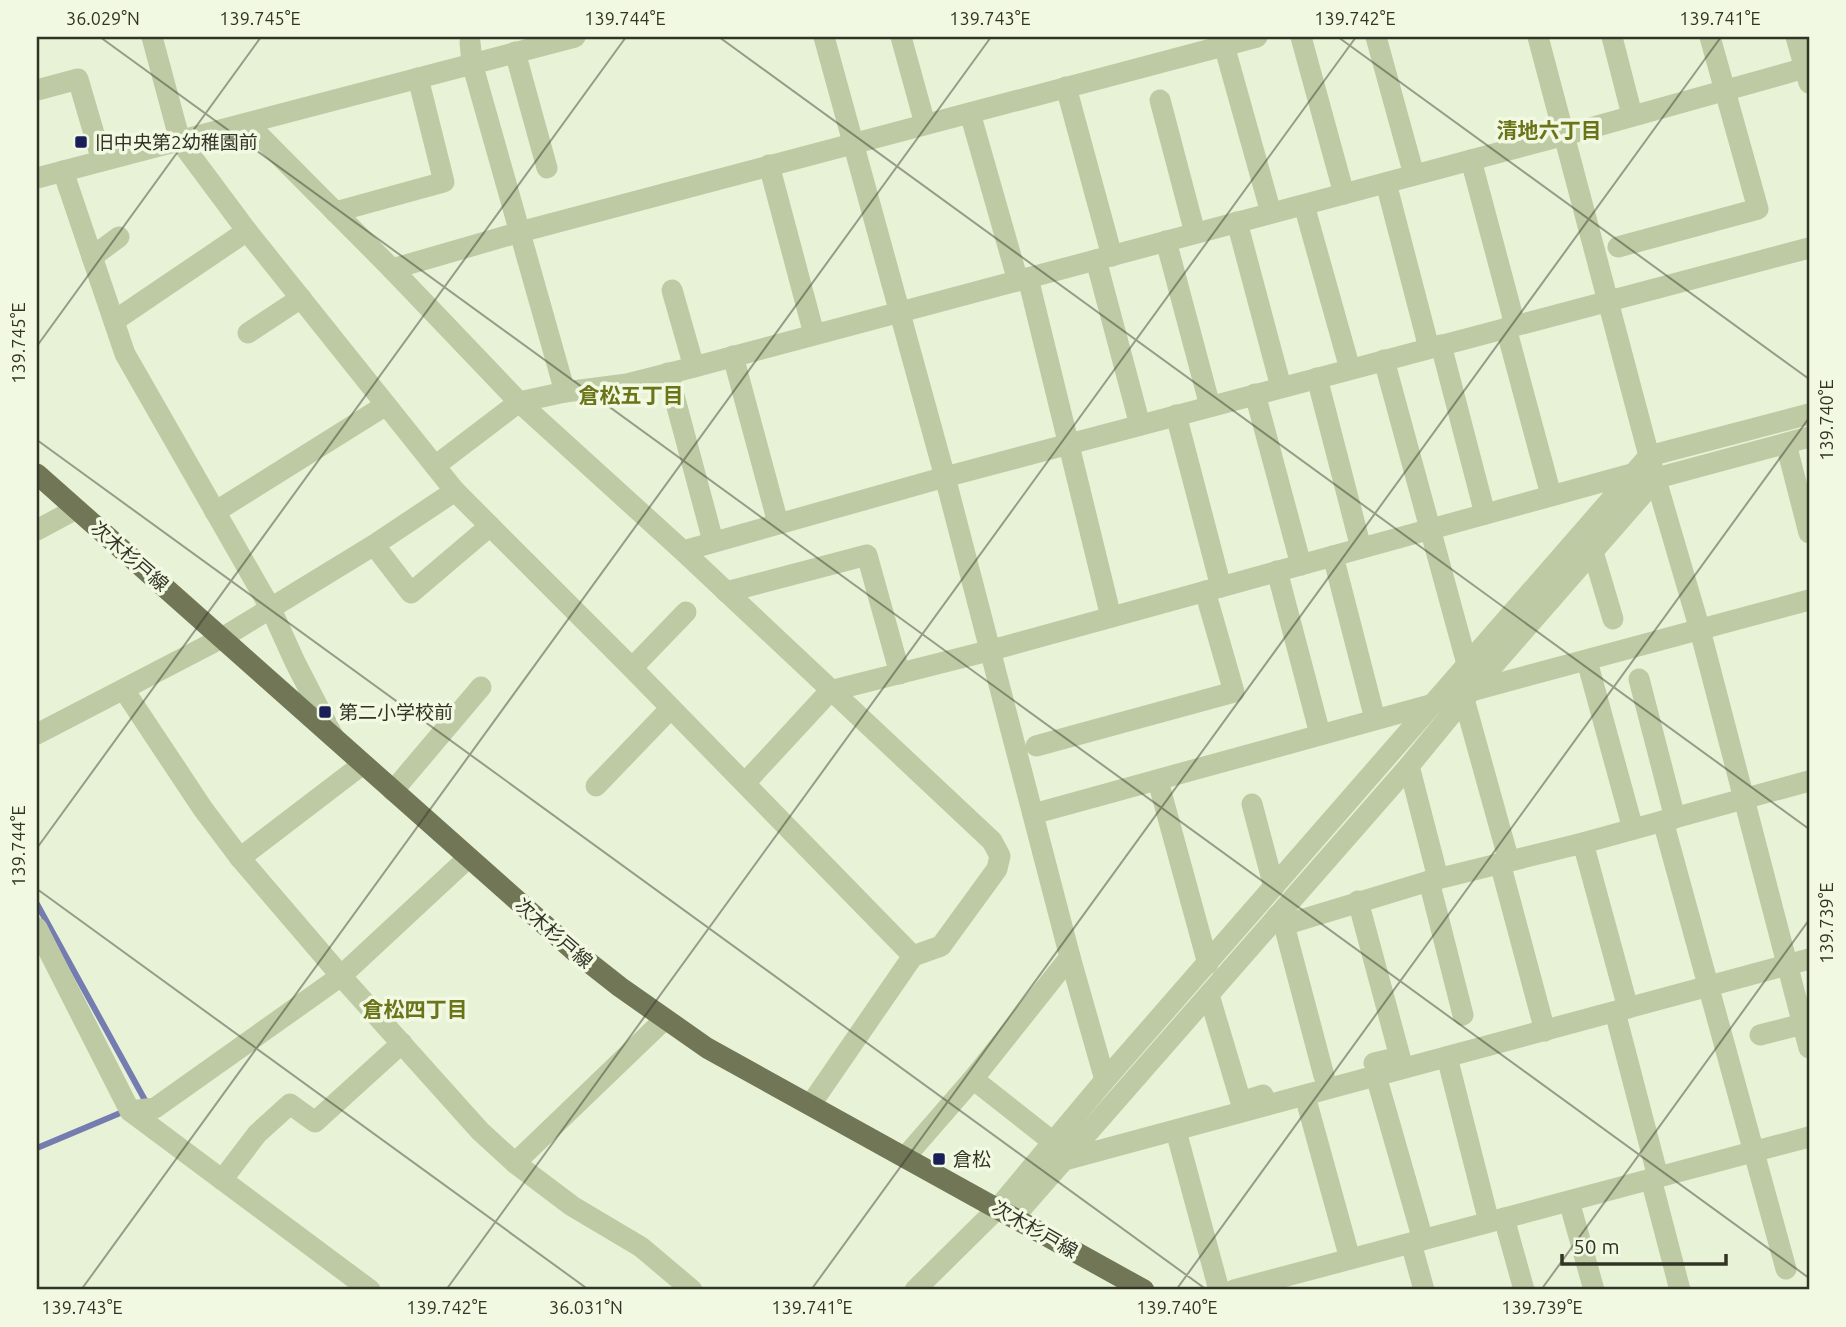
<svg xmlns="http://www.w3.org/2000/svg" width="1846" height="1327" font-family="Ubuntu,'Noto Sans JP',sans-serif">
	<rect width="100%" height="100%" fill="#e8f2d7"/>
	<g fill="none" stroke-linecap="round" stroke-linejoin="round">
		<g stroke="#757caf" stroke-width="6">
			<polyline points="37,904 146,1102 142,1104"/>
			<polyline points="37,1148 125,1111"/>
		</g>
		<g stroke="#becaa3" stroke-width="21">
			<polyline points="152,37 180,141 247,231 455,491 632,668 913,956 811,1104"/>
			<polyline points="824,37 945,477 1070,957 1105,1080"/>
			<polyline points="901,37 925,124"/>
			<polyline points="1301,37 1344,194"/>
			<polyline points="1376,37 1414,175"/>
			<polyline points="1612,37 1632,115"/>
			<polyline points="1796,37 1809,83"/>
			<polyline points="470,42 472,63 565,392"/>
			<polyline points="1224,45 1271,213"/>
			<polyline points="515,52 547,168"/>
			<polyline points="1066,87 1112,256"/>
			<polyline points="37,90 78,79 102,161"/>
			<polyline points="1160,100 1195,233"/>
			<polyline points="970,113 1018,281"/>
			<polyline points="248,124 392,269 519,402 683,551 992,841 1000,856 997,869 941,946 913,956"/>
			<polyline points="1471,160 1515,325"/>
			<polyline points="769,165 814,334"/>
			<polyline points="63,171 125,354 271,609 295,662 333,736"/>
			<polyline points="37,178 575,37"/>
			<polyline points="1386,183 1429,348"/>
			<polyline points="1304,205 1350,369"/>
			<polyline points="335,212 444,182 418,78"/>
			<polyline points="1237,222 1281,387"/>
			<polyline points="1166,241 1210,406"/>
			<polyline points="1618,247 1758,209 1710,37"/>
			<polyline points="92,257 119,237"/>
			<polyline points="1096,260 1140,425"/>
			<polyline points="392,269 520,232 1257,37"/>
			<polyline points="1028,278 1111,617"/>
			<polyline points="672,290 694,367"/>
			<polyline points="114,321 247,231"/>
			<polyline points="1506,328 1551,495"/>
			<polyline points="248,333 301,298"/>
			<polyline points="1441,345 1485,514"/>
			<polyline points="733,356 778,523"/>
			<polyline points="1384,360 1467,664"/>
			<polyline points="668,373 713,541"/>
			<polyline points="1317,378 1361,548"/>
			<polyline points="1255,394 1301,565"/>
			<polyline points="1809,414 1649,456 1700,630 1809,1048"/>
			<polyline points="1176,415 1221,587"/>
			<polyline points="1786,444 1809,533"/>
			<polyline points="435,466 519,402 565,392 627,384 694,367 1565,135 1809,67"/>
			<polyline points="215,512 386,405"/>
			<polyline points="37,530 76,509"/>
			<polyline points="374,545 411,593 490,526"/>
			<polyline points="683,551 945,477 1809,248"/>
			<polyline points="1593,552 1613,619"/>
			<polyline points="1333,556 1375,719"/>
			<polyline points="1277,571 1320,734"/>
			<polyline points="726,592 867,555 900,674"/>
			<polyline points="1587,661 1633,829"/>
			<polyline points="632,668 686,612"/>
			<polyline points="1639,679 1675,818"/>
			<polyline points="124,690 203,809 240,858 341,976 480,1131 515,1163 572,1206 641,1247 692,1290"/>
			<polyline points="1471,691 1809,600"/>
			<polyline points="1464,699 1509,861"/>
			<polyline points="37,734 222,638 374,545 455,491"/>
			<polyline points="1036,746 1234,692 1205,591"/>
			<polyline points="1409,766 1438,878"/>
			<polyline points="1158,781 1208,964"/>
			<polyline points="745,783 830,691 992,650 1631,474"/>
			<polyline points="596,786 671,708"/>
			<polyline points="393,791 481,687"/>
			<polyline points="1252,804 1274,887"/>
			<polyline points="1033,814 1433,704"/>
			<polyline points="1663,821 1786,1269"/>
			<polyline points="1583,843 1628,1008"/>
			<polyline points="240,858 363,764"/>
			<polyline points="1500,863 1545,1031"/>
			<polyline points="1429,881 1463,1015"/>
			<polyline points="1358,901 1400,1057 1374,1063"/>
			<polyline points="1277,916 1284,925 1429,881 1583,843 1809,781"/>
			<polyline points="1284,925 1324,1076"/>
			<polyline points="37,928 130,1111 370,1290"/>
			<polyline points="1209,995 1241,1102 1263,1095"/>
			<polyline points="1615,1012 1658,1177"/>
			<polyline points="1760,1035 1803,1024"/>
			<polyline points="1447,1057 1489,1222"/>
			<polyline points="1376,1076 1423,1240"/>
			<polyline points="973,1079 1053,1142"/>
			<polyline points="1305,1096 1350,1259"/>
			<polyline points="130,1111 155,1108 341,976 468,858"/>
			<polyline points="1176,1131 1219,1290"/>
			<polyline points="906,1156 973,1079 1070,957"/>
			<polyline points="1068,1159 1809,959"/>
			<polyline points="515,1163 665,1019"/>
			<polyline points="1651,1179 1680,1290"/>
			<polyline points="222,1180 257,1134 290,1104 315,1122 402,1043"/>
			<polyline points="1569,1201 1594,1290"/>
			<polyline points="1014,1217 1409,766 1464,699 1657,478 1809,437"/>
			<polyline points="1504,1218 1524,1290"/>
			<polyline points="1411,1243 1424,1290"/>
			<polyline points="915,1290 998,1208 1105,1080 1649,456 1538,37"/>
			<polyline points="1234,1290 1809,1137"/>
		</g>
		<polyline stroke="#717756" stroke-width="21" points="37,474 573,950 620,987 707,1048 1144,1290"/>
	</g>
	<path fill="none" stroke="#323425" stroke-width="2" stroke-opacity="0.45" d="M 100,37 L 1809,1278M 719,37 L 1809,829M 1338,37 L 1809,379M 37,346 L 261,37M 37,440 L 1207,1290M 37,848 L 626,37M 37,889 L 589,1290M 81,1290 L 991,37M 446,1290 L 1356,37M 811,1290 L 1721,37M 1176,1290 L 1809,418M 1541,1290 L 1809,920"/>
	<g fill="#1a1f57" stroke="#f1f9e3" stroke-width="2.5">
		<rect x="74" y="135" width="14" height="14" rx="3.5"/>
		<rect x="318" y="705" width="14" height="14" rx="3.5"/>
		<rect x="932" y="1152" width="14" height="14" rx="3.5"/>
	</g>
	<g text-anchor="middle" stroke-width="7" stroke-linejoin="round" paint-order="stroke">
		<g font-size="19" fill="#323425" stroke="#f1f9e3" text-anchor="start">
			<text x="95" y="149">旧中央第2幼稚園前</text>
			<text x="339" y="719">第二小学校前</text>
			<text x="953" y="1166">倉松</text>
		</g>
		<g font-size="19" fill="#323425" stroke="#f1f9e3">
			<text transform="translate(130 556) rotate(41)" y="7">次木杉戸線</text>
			<text transform="translate(554 933) rotate(41)" y="7">次木杉戸線</text>
			<text transform="translate(1035 1229) rotate(30)" y="7">次木杉戸線</text>
		</g>
		<g font-size="21" font-weight="bold" fill="#6c741a" stroke="#f1f9e3">
			<text x="1549" y="138">清地六丁目</text>
			<text x="631" y="403">倉松五丁目</text>
			<text x="415" y="1017">倉松四丁目</text>
		</g>
	</g>
	<rect width="1846" height="1327" fill="none" stroke="#f1f9e3" stroke-width="77"/>
	<path d="M1562 1254v10h164v-10" fill="none" stroke="#323425" stroke-width="3.5"/>
	<text x="1573" y="1254" font-size="21" fill="#323425" stroke="#f1f9e3" stroke-width="5" paint-order="stroke">50 m</text>
	<rect x="38" y="38" width="1770" height="1250" fill="none" stroke="#323425" stroke-width="2.5"/>
	<g font-size="18" text-anchor="middle" fill="#323425">
		<text x="103" y="25">36.029°N</text>
		<text x="260" y="25">139.745°E</text>
		<text x="625" y="25">139.744°E</text>
		<text x="990" y="25">139.743°E</text>
		<text x="1355" y="25">139.742°E</text>
		<text x="1720" y="25">139.741°E</text>
		<text transform="translate(19 343) rotate(-90)" y="6">139.745°E</text>
		<text transform="translate(1827 420) rotate(-90)" y="6">139.740°E</text>
		<text transform="translate(19 846) rotate(-90)" y="6">139.744°E</text>
		<text transform="translate(1827 923) rotate(-90)" y="6">139.739°E</text>
		<text x="82" y="1314">139.743°E</text>
		<text x="447" y="1314">139.742°E</text>
		<text x="586" y="1314">36.031°N</text>
		<text x="812" y="1314">139.741°E</text>
		<text x="1177" y="1314">139.740°E</text>
		<text x="1542" y="1314">139.739°E</text>
	</g>
</svg>
